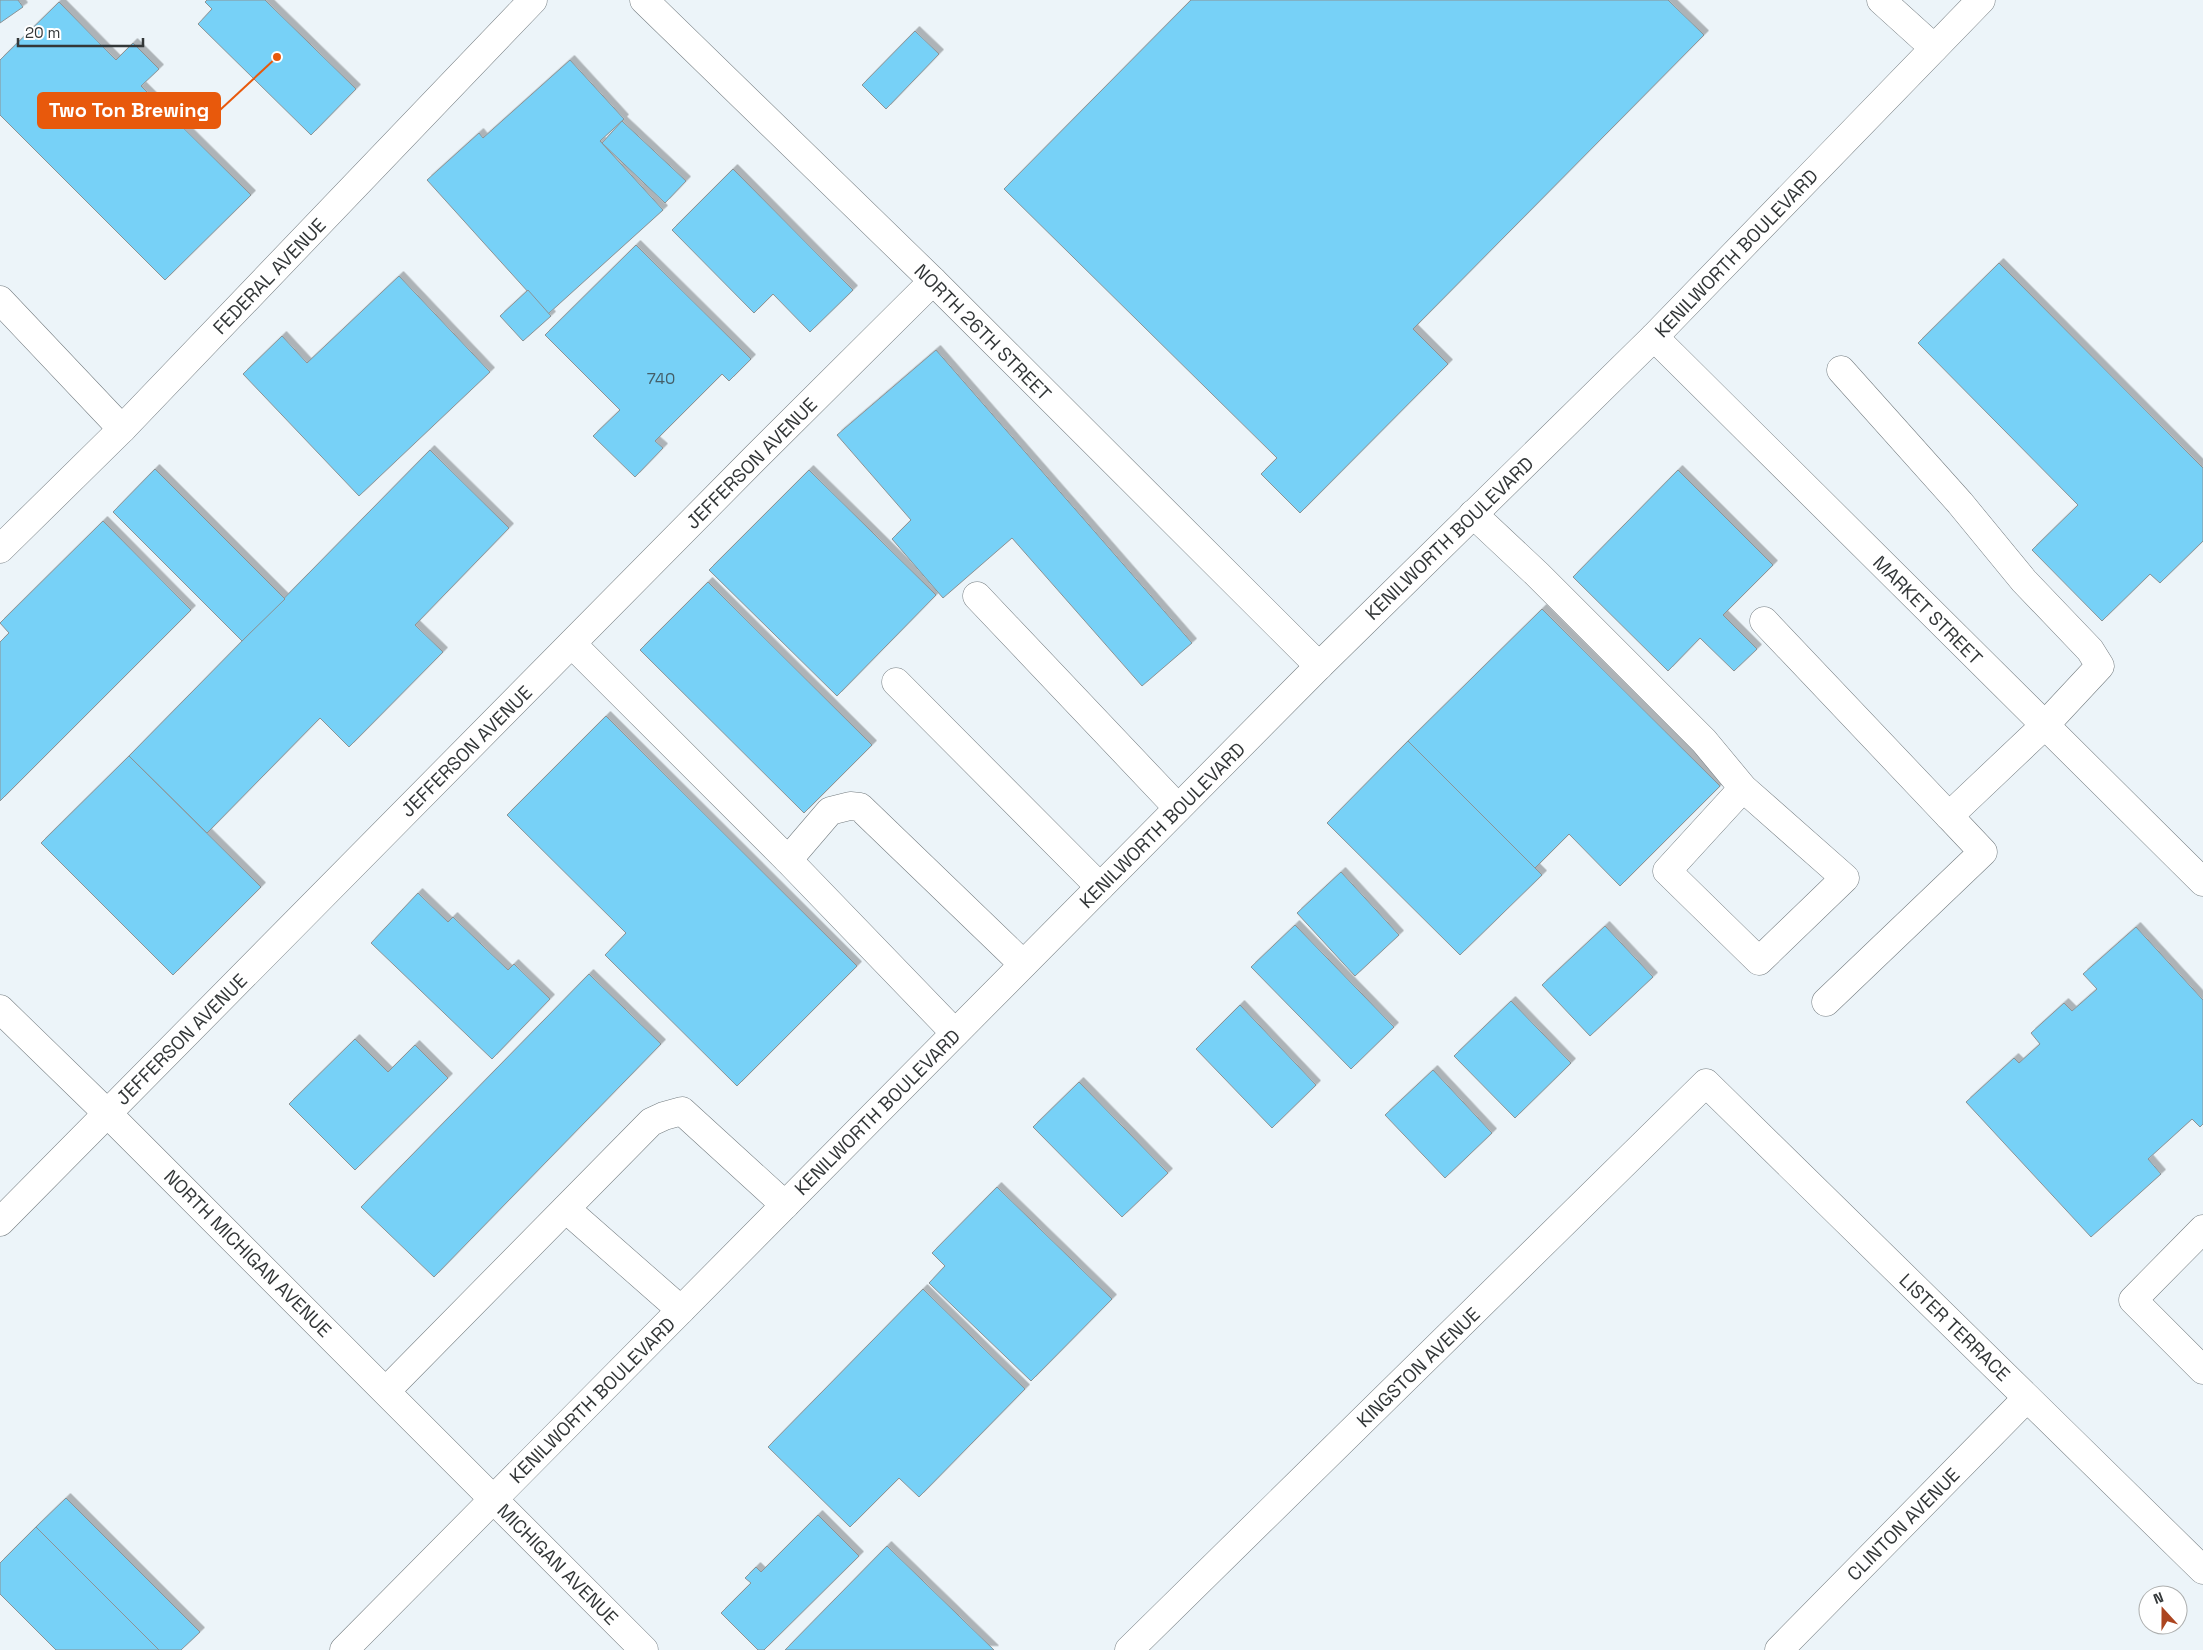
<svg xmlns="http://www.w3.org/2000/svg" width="2203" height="1650" font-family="'Space Grotesk',sans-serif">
	<defs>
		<filter id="shadow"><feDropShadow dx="4.5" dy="-4.5" stdDeviation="0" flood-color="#0004"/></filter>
	</defs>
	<rect width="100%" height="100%" fill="#ecf4f9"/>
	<g fill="#77d1f7" stroke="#8b9396" filter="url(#shadow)">
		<polygon points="0,0 18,0 23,7 0,23"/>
		<polygon points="207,0 265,0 356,89 311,135 198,24 212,9 205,2"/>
		<polygon points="1191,0 1668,0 1704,35 1413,329 1448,364 1300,513 1261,474 1277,458 1004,189"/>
		<polygon points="59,2 116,60 133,43 159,69 141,86 251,195 165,280 0,115 0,60"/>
		<polygon points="915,31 939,54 886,109 862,85"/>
		<polygon points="570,60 624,119 600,141 663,210 548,314 427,180 479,133 483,138"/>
		<polygon points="622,121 686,181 665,203 602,143"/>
		<polygon points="733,169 853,290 810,332 773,294 754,313 672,230"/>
		<polygon points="636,245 751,359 729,381 722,374 655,441 663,448 635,477 593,436 620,410 545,335"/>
		<polygon points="1999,263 2203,468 2203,541 2160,583 2150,574 2102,621 2032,550 2078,505 1918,343"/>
		<polygon points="399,276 490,372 359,496 243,374 282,336 307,363"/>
		<polygon points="528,290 551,316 523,341 500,316"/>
		<polygon points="936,350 1192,643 1142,686 1012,538 943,598 892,539 911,520 837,435"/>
		<polygon points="430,450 509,528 415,625 443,652 349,747 320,718 207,833 129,756"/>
		<polygon points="155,469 285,599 242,641 113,512"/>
		<polygon points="809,470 936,595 837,696 709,570"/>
		<polygon points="1678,470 1773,565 1723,615 1757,649 1734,671 1700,638 1668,671 1573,577"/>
		<polygon points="103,521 191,610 0,801 0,642 9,633 0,623"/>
		<polygon points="708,582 872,745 804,813 640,650"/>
		<polygon points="1542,609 1720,786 1620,886 1569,834 1535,868 1408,741"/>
		<polygon points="606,716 857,966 737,1086 605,955 626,933 507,815"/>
		<polygon points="1408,741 1542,875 1460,955 1327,823"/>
		<polygon points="129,756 261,887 173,975 41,843"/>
		<polygon points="1341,872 1399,935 1355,976 1297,913"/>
		<polygon points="418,893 448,922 453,917 508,970 514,964 550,999 492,1059 371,943"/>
		<polygon points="1295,925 1394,1027 1351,1069 1251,967"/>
		<polygon points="1605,926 1653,977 1590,1036 1542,985"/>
		<polygon points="2136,927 2203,1000 2203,1124 2200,1127 2192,1119 2148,1159 2161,1174 2091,1237 1966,1102 2014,1058 2019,1063 2040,1044 2031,1033 2064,1003 2072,1011 2097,989 2083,974"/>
		<polygon points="589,974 661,1044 434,1277 361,1207"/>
		<polygon points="1511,1001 1571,1063 1515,1118 1454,1056"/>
		<polygon points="1240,1005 1316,1085 1272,1128 1196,1049"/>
		<polygon points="355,1039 388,1072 415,1045 448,1078 355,1170 289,1104"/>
		<polygon points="1433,1070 1492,1133 1445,1178 1385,1115"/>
		<polygon points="1079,1082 1168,1173 1122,1217 1033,1127"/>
		<polygon points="997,1187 1112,1299 1031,1381 929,1283 945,1266 932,1253"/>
		<polygon points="923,1289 1025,1389 919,1497 899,1478 850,1527 768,1447"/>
		<polygon points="66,1498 200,1632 181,1650 159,1650 36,1527"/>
		<polygon points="818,1515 859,1556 764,1650 758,1650 721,1613 751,1583 745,1578 756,1567 761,1572"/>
		<polygon points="36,1527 159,1650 56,1650 0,1594 0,1563"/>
		<polygon points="887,1546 994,1650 785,1650"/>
	</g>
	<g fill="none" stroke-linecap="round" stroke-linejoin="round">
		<defs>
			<g id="minor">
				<polyline points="644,0 933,281 1319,666"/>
				<polyline points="1881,0 1934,48"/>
				<polyline points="0,300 122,429"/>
				<polyline points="1654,337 2203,882"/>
				<polyline points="1473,514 1537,574 1704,741 1743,788 1845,878 1759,961 1667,871 1743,788"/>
				<polyline points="0,549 122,429 533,0"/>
				<polyline points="977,596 1178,808"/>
				<polyline points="1764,621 1949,816"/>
				<polyline points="572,644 788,860"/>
				<polyline points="896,682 1100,887"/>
				<polyline points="1826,1002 1983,852 1949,816 2045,725 2100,666 2090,650 2024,581 1960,503 1841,370"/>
				<polyline points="0,1009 107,1113 644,1650"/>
				<polyline points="955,1033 788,860 830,811 850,806 860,807 1023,964"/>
				<polyline points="566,1209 681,1310"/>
				<polyline points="0,1222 753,460 933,281"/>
				<polyline points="2203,1229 2133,1300 2203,1370"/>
				<polyline points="386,1391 651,1122 664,1116 682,1111 785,1205"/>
				<polyline points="1129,1650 1706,1083 2203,1570"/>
				<polyline points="1779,1650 2027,1398"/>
			</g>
			<polyline id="major" points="344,1650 1319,666 1654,337 1981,0"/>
		</defs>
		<use href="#minor" stroke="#757d81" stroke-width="29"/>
		<use href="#major" stroke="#757d81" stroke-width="29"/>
		<use href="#minor" stroke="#fff" stroke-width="28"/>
		<use href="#major" stroke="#fff" stroke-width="28"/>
	</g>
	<g text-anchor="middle" stroke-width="4" stroke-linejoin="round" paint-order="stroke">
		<g font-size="16" fill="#445e68">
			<text x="661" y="384">740</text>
		</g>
		<g font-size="19" fill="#333738" stroke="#fff">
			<text transform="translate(1736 253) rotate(-46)" y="7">KENILWORTH BOULEVARD</text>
			<text transform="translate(269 276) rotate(-46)" y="7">FEDERAL AVENUE</text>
			<text transform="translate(983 332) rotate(45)" y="7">NORTH 26TH STREET</text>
			<text transform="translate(751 463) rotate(-45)" y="7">JEFFERSON AVENUE</text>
			<text transform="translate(1449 538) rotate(-44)" y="7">KENILWORTH BOULEVARD</text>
			<text transform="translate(1928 610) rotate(45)" y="7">MARKET STREET</text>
			<text transform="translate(466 751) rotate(-45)" y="7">JEFFERSON AVENUE</text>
			<text transform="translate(1162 825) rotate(-45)" y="7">KENILWORTH BOULEVARD</text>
			<text transform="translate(181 1039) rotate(-45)" y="7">JEFFERSON AVENUE</text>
			<text transform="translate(877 1112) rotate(-45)" y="7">KENILWORTH BOULEVARD</text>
			<text transform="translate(248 1253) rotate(45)" y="7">NORTH MICHIGAN AVENUE</text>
			<text transform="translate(1955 1327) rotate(44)" y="7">LISTER TERRACE</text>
			<text transform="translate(1418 1367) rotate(-44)" y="7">KINGSTON AVENUE</text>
			<text transform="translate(592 1400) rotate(-45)" y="7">KENILWORTH BOULEVARD</text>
			<text transform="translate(1903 1524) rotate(-45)" y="7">CLINTON AVENUE</text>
			<text transform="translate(558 1564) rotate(45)" y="7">MICHIGAN AVENUE</text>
		</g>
	</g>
	<path fill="none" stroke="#e8590c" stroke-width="2" d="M277 57L220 110"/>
	<circle fill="#e8590c" stroke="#fff" stroke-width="2" cx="277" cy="57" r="5"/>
	<rect fill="#e8590c" stroke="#e8590c" stroke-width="2" x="38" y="93" width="182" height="35" rx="5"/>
	<g font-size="20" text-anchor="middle" font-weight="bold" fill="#fff">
		<text x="129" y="117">Two Ton Brewing</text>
	</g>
	<g transform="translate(2163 1610) rotate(339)"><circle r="24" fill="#ffffff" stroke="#adafaf"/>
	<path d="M0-4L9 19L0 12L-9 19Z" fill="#ac4520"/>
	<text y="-8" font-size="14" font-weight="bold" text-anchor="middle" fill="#333738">N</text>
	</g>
	<path d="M18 38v8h125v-8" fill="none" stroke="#333738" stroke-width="2.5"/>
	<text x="25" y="38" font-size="15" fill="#333738" stroke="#ffffff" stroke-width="4" paint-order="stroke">20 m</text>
</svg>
